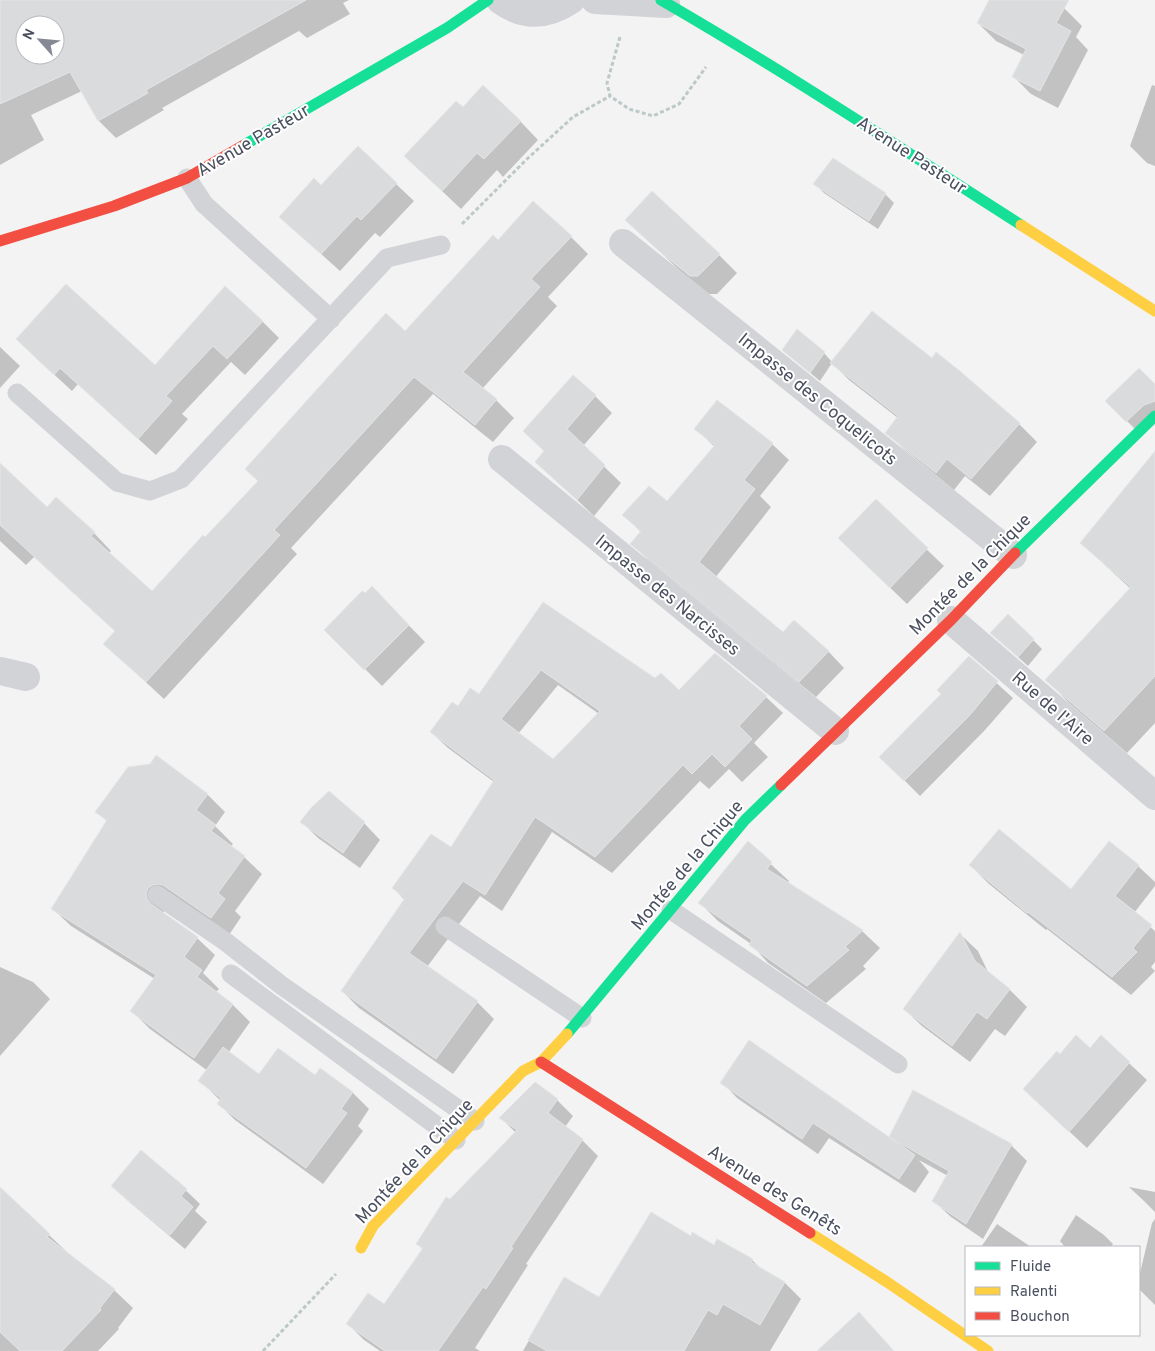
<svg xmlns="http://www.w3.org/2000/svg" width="1155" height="1351" font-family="Overpass,sans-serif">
	<rect width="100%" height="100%" fill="#f3f3f3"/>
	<g fill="#0003" fill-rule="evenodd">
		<path d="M 0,0 L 349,0 L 343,3 L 350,14 L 307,38 L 299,31 L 162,108 L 164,110 L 116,138 L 99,121 L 82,91 L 31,115 L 44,140 L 0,165 ZM 25,25 L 55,25 L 55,55 L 25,55 Z"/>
		<polygon points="990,0 1049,0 1064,8 1082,26 1076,37 1088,50 1058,108 1031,94 1013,76 1024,55 996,41 978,23"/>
		<polygon points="1152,85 1155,86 1155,166 1147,163 1130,146"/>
		<polygon points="463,109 520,121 538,140 503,177 497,170 461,209 424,174"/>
		<polygon points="833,159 885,194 894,203 878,229 824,193 815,184"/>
		<polygon points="396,184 414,201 380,237 375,233 340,271 280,217 321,187"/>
		<polygon points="627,220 719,255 737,273 717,294 709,294 679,270"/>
		<polygon points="571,237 588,254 548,297 557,306 482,389 496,400 514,418 493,442 433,394 291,548 297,554 164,699 123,661 116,632 34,557 26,565 0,541 0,465 47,508 56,499 94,533 111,551 109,553 152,593 405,333 498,242"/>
		<polygon points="262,321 279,338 245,375 231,362 182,414 188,419 156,455 78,384 72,391 34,356 155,367"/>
		<polygon points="0,347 20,366 0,388"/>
		<polygon points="783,350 824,353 832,362 932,359 1019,424 1037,442 990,496 965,476 954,490 905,450 887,433 898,418 849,380 832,363 820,381"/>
		<polygon points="1155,386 1155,413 1136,430 1107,401"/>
		<polygon points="595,396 612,413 583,446 621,483 594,516 554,478 545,452"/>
		<polygon points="718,402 772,444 789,460 760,496 771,507 715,578 783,634 828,651 844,668 816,697 648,560 632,544 641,532 624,515 667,503 715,447 696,429"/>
		<polygon points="1155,453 1155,723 1127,753 1069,703 1047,680 1131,589 1081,543"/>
		<polygon points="876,501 944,566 907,604 856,555"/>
		<path d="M 544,604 L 656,680 L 679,692 L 715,655 L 766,697 L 783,713 L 754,743 L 768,757 L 742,782 L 729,769 L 709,789 L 700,781 L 612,873 L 552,832 L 502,911 L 480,896 L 427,967 L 477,1002 L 494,1019 L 453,1074 L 359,1008 L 342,991 L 405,900 L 393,888 L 452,849 L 494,782 L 448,748 L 431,732 L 458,707 L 479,696 ZM 558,685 L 599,714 L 553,761 L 518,734 Z"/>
		<polygon points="389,605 425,642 382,686 326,630"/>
		<polygon points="1033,640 1042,649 1028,666 1001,642"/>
		<polygon points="969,658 1013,698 985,730 920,796 881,757 943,694"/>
		<polygon points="207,794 225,812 215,826 233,844 230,847 244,857 262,874 235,911 241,917 229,935 165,906 163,915 197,938 215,955 203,973 219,989 216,992 233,1005 250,1022 228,1053 259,1076 315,1077 320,1070 353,1093 369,1109 358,1126 363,1131 323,1184 235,1120 219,1104 221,1101 200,1081 208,1071 150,1029 132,1011 155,979 71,926 53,909 108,822 97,812"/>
		<polygon points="302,822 364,823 380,840 360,868 318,838"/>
		<polygon points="748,843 789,881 787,884 862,931 880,948 863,966 866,969 826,1003 768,963 751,944 718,921 700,903"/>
		<polygon points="970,865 1072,890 1138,866 1155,882 1155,886 1134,913 1155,931 1155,962 1151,967 1155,971 1131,995 1047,929 1046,930 989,884"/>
		<polygon points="960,934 978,951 989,974 1009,989 1027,1007 1005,1036 995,1029 970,1062 922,1026 904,1009"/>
		<polygon points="0,967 33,982 50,999 0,1056"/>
		<polygon points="1101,1037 1147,1080 1087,1148 1042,1106 1060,1055 1090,1050"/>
		<polygon points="722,1082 896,1142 891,1137 1011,1145 1027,1161 983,1239 951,1217 934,1201 948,1176 919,1160 929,1172 915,1193 829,1138 818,1154 737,1098"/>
		<polygon points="557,1100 573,1116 565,1127 582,1140 598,1156 526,1264 528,1265 475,1348 480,1351 380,1351 364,1340 348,1324 385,1306 423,1250 418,1244 450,1200 516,1133 501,1118"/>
		<polygon points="172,1177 200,1204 195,1211 207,1222 185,1249 127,1200 112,1186"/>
		<polygon points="1129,1187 1155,1192 1155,1212 1145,1202"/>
		<polygon points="0,1199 49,1235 68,1253 114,1290 133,1308 118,1328 119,1329 98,1351 0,1351"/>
		<polygon points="1076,1215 1104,1235 1113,1244 1111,1247 1065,1247 1060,1241"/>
		<polygon points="1155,1219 1155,1305 1139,1289 1139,1277 1152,1223"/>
		<polygon points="997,1224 1031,1247 981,1247"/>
		<polygon points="691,1237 752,1260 760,1268 784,1282 801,1299 770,1351 523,1351 564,1279 600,1299"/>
	</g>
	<g fill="#dadbdd" stroke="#e4e5e6" fill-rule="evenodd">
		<path d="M 0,0 L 306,0 L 146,90 L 148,93 L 98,121 L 70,72 L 0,104 ZM 25,25 L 55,25 L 55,55 L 25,55 Z"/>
		<polygon points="989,0 1069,0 1056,23 1071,31 1040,91 1012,77 1026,49 977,23"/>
		<polygon points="483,85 521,121 484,159 477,153 442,191 404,156 456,101 463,107"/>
		<polygon points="358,146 397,183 361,220 357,216 321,254 279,217 314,178 321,185"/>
		<polygon points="833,158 886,193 869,221 813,184"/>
		<polygon points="652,191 720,254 698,276 690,276 659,251 625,220"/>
		<polygon points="533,201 572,236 531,279 540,287 463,372 497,399 475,425 414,377 274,530 280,535 146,682 103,644 115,631 0,525 0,463 47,507 56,497 95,532 91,536 152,591 203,535 205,537 258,481 245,469 386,313 405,331 493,235 498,240"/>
		<polygon points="66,284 155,365 225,286 263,321 227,359 213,346 166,396 172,401 138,439 60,368 54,375 16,339"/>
		<polygon points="872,311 932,358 936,352 961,372 1020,423 971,479 947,459 936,473 885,433 898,416 830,363"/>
		<polygon points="797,329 825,352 810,373 782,350"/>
		<polygon points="1139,368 1155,384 1155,401 1144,405 1126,422 1105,401"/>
		<polygon points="573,375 596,395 567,429 605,465 577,500 535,462 544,451 523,431"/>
		<polygon points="717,400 773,443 744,480 755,489 699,562 783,632 794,620 829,651 799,682 630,544 641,531 622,515 649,486 667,501 715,445 694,429"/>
		<polygon points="1155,451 1155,676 1104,731 1045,680 1131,587 1080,543"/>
		<polygon points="876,499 928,548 890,588 838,538"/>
		<polygon points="372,586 409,625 364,670 324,630 362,591 365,593"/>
		<path d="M 543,602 L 655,678 L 661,673 L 679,690 L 715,653 L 767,696 L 739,726 L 752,739 L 725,767 L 712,754 L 692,774 L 683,765 L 595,857 L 535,817 L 485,895 L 463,881 L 409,953 L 478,1001 L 436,1059 L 341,991 L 405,898 L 392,888 L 431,834 L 451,847 L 494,780 L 430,732 L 452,702 L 458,706 L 470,688 L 479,694 ZM 541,670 L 600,711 L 553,759 L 501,719 Z"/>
		<polygon points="1008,614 1034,639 1018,657 990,633"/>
		<polygon points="969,656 998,681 970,715 904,781 879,757 941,694 937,690"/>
		<polygon points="156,755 208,794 196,810 216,825 211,831 245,856 218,893 225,899 211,918 163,885 158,884 153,885 148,888 146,894 147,899 151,904 198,937 184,957 202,970 197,977 233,1004 194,1058 130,1011 156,975 51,909 107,820 95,812 128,767 150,764"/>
		<polygon points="329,791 365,822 343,853 300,822 311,808"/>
		<polygon points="999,829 1071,889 1109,841 1139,865 1115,896 1152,925 1133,948 1137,952 1112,977 1028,912 1027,913 969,865"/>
		<polygon points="748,841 772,862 767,869 863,930 845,947 849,950 807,986 749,945 752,940 698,903"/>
		<polygon points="960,932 975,961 1010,989 987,1019 977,1012 952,1046 903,1009"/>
		<polygon points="1076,1035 1090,1048 1101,1035 1130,1062 1069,1132 1023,1089 1057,1051 1060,1054"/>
		<polygon points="749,1040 915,1155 899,1179 813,1123 802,1139 720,1083"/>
		<polygon points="223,1047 259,1074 278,1048 315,1075 320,1068 353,1092 341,1109 347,1113 306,1168 217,1104 221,1098 198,1081"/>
		<polygon points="535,1082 558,1099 548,1113 583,1139 511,1247 513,1248 486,1289 483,1287 438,1351 385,1351 346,1324 368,1293 384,1304 423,1248 416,1244 446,1197 450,1199 517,1130 499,1118"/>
		<polygon points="913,1090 1012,1144 966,1224 932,1201 949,1171 889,1137"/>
		<polygon points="141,1150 187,1189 181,1196 193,1207 170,1235 111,1186"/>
		<polygon points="0,1187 50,1234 47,1237 115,1289 100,1308 101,1310 62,1351 20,1351 0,1332"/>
		<polygon points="651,1212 691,1236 692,1232 714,1245 717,1239 753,1259 751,1262 785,1282 760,1325 723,1304 717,1315 708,1310 684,1351 547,1351 528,1340 564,1277 599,1297"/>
		<polygon points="859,1312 894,1351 817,1351"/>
	</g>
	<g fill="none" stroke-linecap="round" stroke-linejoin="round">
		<g stroke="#bdc8c8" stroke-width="3" stroke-dasharray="4 2.5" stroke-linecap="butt">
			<polyline points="620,37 607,83 610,96 629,109 653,116 679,104 706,67"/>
			<polyline points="462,224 527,159 573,117 610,96"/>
			<polyline points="263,1351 336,1274"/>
		</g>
		<g stroke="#d2d3d6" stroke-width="19">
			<polyline points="187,178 204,204 331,319"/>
			<polyline points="17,393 117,482 150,491 181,479 387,258 441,245"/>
			<polyline points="157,895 226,942 281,985 475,1121"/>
			<polyline points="671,910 898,1064"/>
			<polyline points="445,926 582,1018"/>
			<polyline points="231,974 456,1140"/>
		</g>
		<g stroke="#d2d3d6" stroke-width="28">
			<path d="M 500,0 C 524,18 547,16 571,0"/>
			<polyline points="595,0 666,4"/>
			<polyline points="623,243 1013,555"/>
			<polyline points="502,459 835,731"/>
			<polyline points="951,620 1155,796"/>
			<polyline points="0,671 26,677"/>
		</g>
		<g stroke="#16e098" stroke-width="11">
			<path d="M 661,0 C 784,71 902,149 1021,225"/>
			<polyline points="244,145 447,28 488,0"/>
			<polyline points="1015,553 1155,416"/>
			<polyline points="567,1034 745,820 781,785"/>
		</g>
		<g stroke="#ffcf43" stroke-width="11">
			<polyline points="1021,225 1155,311"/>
			<polyline points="810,1233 887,1282 988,1351"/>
			<polyline points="361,1248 373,1226 523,1071 541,1062 567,1034"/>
		</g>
		<g stroke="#f24e42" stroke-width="11">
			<polyline points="0,241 114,206 187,178 244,145"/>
			<polyline points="781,785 951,620 1015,553"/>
			<polyline points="541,1062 810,1233"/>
		</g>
	</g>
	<g text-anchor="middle" stroke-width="4" stroke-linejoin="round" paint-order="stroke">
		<g font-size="18" fill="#4a505f" stroke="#fff">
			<text transform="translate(253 140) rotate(-30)" y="6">Avenue Pasteur</text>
			<text transform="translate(912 155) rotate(33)" y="6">Avenue Pasteur</text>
			<text transform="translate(818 399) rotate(39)" y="6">Impasse des Coquelicots</text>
			<text transform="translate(970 574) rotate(-45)" y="6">Montée de la Chique</text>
			<text transform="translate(668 595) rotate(39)" y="6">Impasse des Narcisses</text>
			<text transform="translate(1053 708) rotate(41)" y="6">Rue de l'Aire</text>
			<text transform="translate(687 865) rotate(-50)" y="6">Montée de la Chique</text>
			<text transform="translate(414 1161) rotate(-47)" y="6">Montée de la Chique</text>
			<text transform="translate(775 1190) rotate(32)" y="6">Avenue des Genêts</text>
		</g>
	</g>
	<rect x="965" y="1246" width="175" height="90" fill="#ffffff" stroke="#b7b9bf"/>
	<rect x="975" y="1262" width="25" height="8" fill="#16e098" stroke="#b7b9bf"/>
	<text x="1010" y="1271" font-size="15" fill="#4a505f">Fluide</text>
	<rect x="975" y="1287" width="25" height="8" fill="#ffcf43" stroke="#b7b9bf"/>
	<text x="1010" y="1296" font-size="15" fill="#4a505f">Ralenti</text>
	<rect x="975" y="1312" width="25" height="8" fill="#f24e42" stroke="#b7b9bf"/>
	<text x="1010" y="1321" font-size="15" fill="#4a505f">Bouchon</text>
	<g transform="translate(40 40) rotate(297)"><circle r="24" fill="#ffffff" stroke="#b7b9bf"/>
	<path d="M0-4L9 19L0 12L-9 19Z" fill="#858993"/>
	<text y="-8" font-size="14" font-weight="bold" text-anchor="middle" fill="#4a505f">N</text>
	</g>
</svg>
